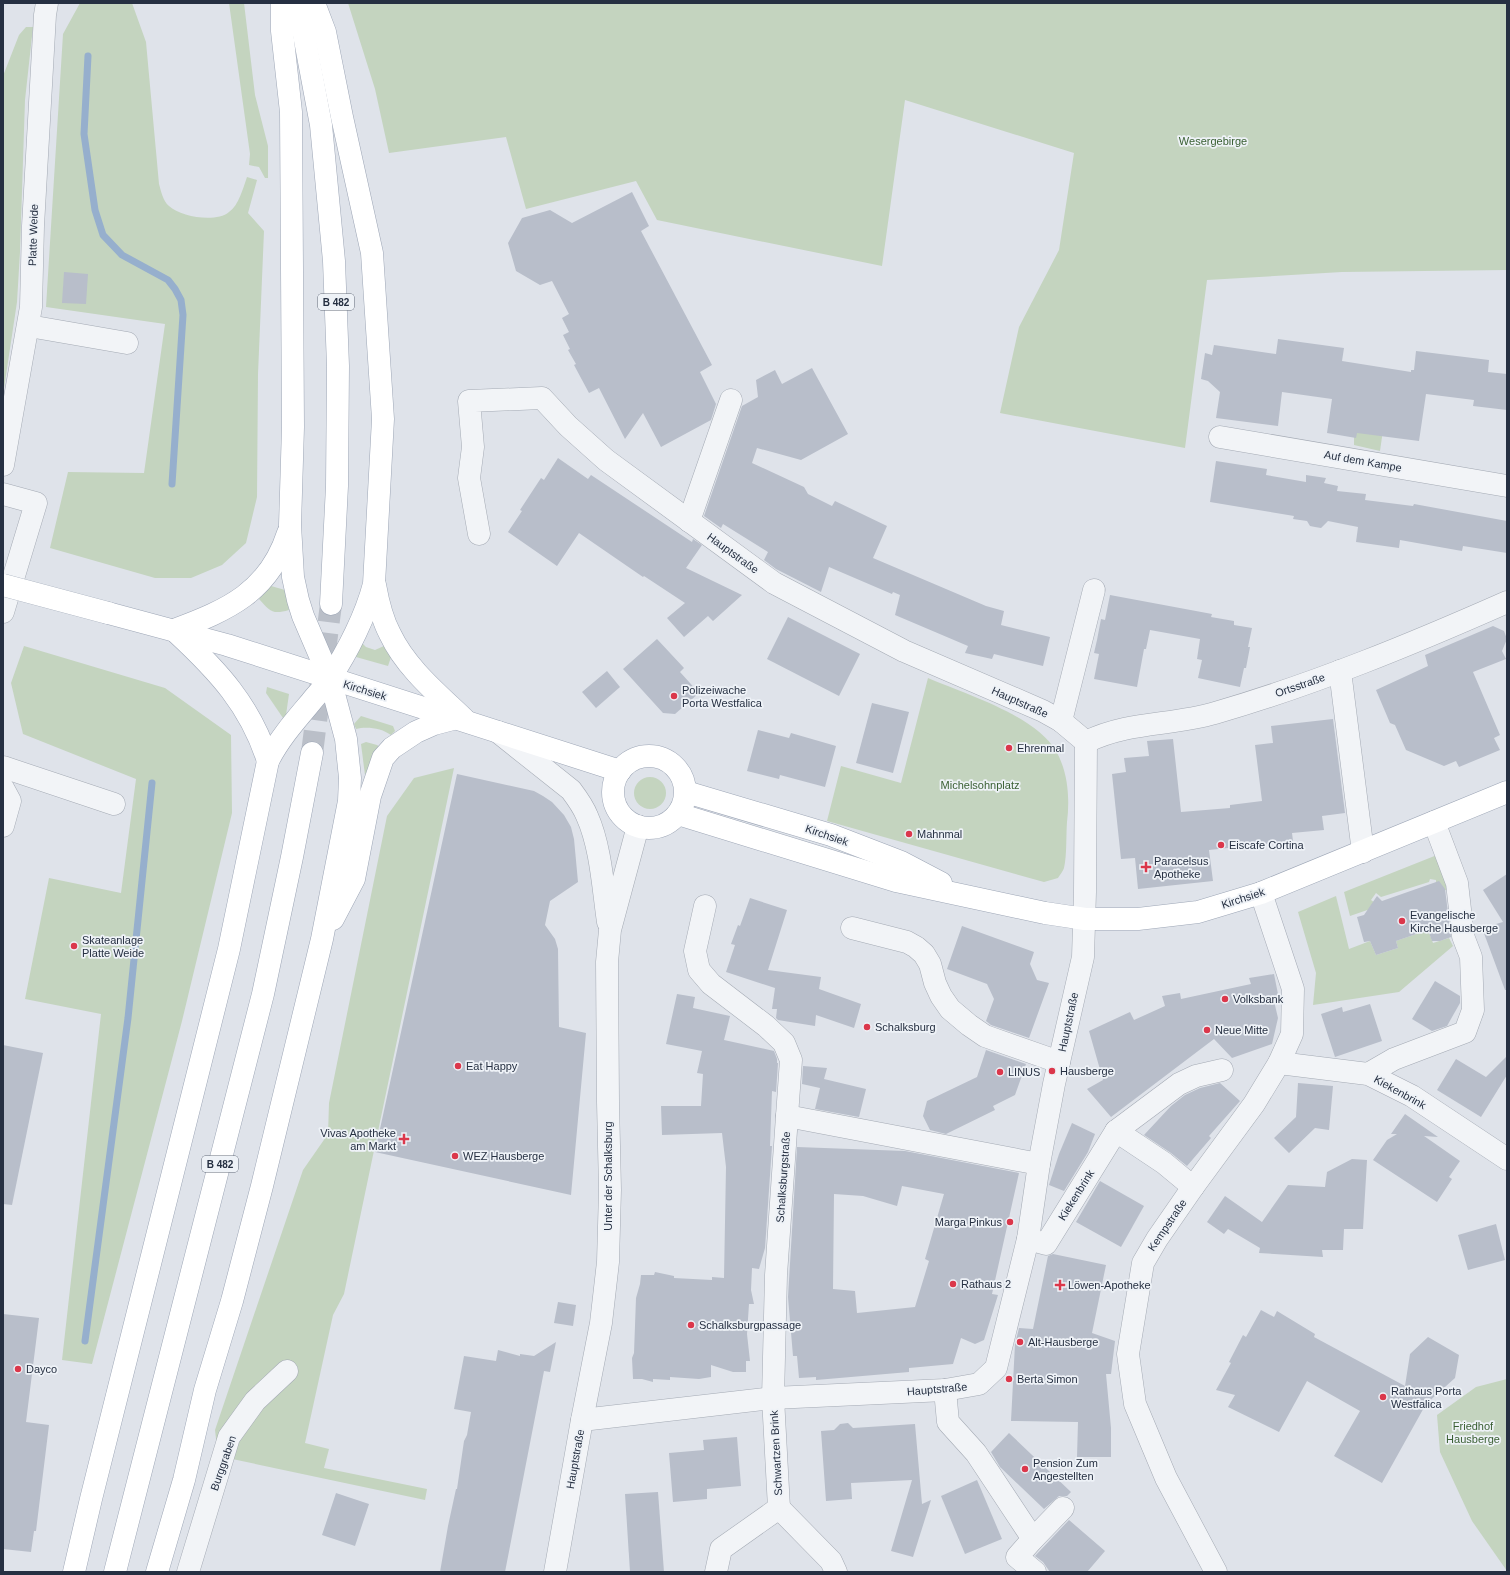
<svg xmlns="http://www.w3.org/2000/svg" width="1510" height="1575" font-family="Helvetica,sans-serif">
	<rect width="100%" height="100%" fill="#dfe3ea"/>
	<g fill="#c4d4bf">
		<path d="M 80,3 L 132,3 L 146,42 L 159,184 C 161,191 163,201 169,206 C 181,217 216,223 229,212 C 239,205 243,188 247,177 L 257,180 L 248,213 L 264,231 L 258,374 L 257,497 L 246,543 L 222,565 L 191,578 L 155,578 L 50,548 L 68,472 L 144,473 L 165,324 L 46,307 L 63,34 Z"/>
		<polygon points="229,3 244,3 255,95 268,146 268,178 265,178 259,167 249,165 250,154"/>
		<polygon points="348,3 1507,3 1507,270 1342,272 1207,280 1185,448 1000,413 1019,327 1059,250 1074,153 905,100 882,266 657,220 636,181 526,209 506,137 389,153 375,89"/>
		<polygon points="26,27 33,27 25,100 20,252 17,302 3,395 3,76 19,35"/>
		<polygon points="1383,430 1380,451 1354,445 1354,437 1357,432"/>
		<path d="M 271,586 L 285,590 L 289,610 C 272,615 270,611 259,599 Z"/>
		<polygon points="360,641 366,647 375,650 384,646 391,657 388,666 356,657 357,643"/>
		<polygon points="24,646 165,688 231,735 232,813 182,1021 92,1364 62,1360 101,1014 25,999 49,878 121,893 136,779 23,734 11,683"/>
		<path d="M 928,678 C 965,694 1035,715 1056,751 C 1068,772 1070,798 1067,822 C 1066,835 1067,856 1064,868 C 1063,871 1060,875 1058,878 L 1044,882 L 827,821 L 841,766 L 901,783 Z"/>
		<polygon points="267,687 289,694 286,715 283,718 266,693"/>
		<path d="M 361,716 L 393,726 L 395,731 L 391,735 C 382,728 366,726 356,729 L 354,724 Z"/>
		<polygon points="366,742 377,745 380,747 365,775 361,744"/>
		<polygon points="454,768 344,1294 333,1315 305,1443 329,1449 324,1468 427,1489 425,1500 218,1456 215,1430 303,1170 328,1134 329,1103 387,816 414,778"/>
		<circle cx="650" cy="793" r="16"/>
		<polygon points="1437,855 1449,889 1443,891 1436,885 1436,880 1430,879 1429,882 1381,897 1376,893 1371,900 1375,903 1376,907 1350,916 1344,892"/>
		<polygon points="1336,896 1349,949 1370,941 1376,955 1398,948 1396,941 1428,930 1433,943 1449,938 1453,946 1399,992 1313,1005 1316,973 1298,912"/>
		<polygon points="1507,1379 1507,1571 1472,1521 1440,1452 1437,1415 1476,1387"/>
	</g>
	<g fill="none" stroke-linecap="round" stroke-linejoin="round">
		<g stroke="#96afcd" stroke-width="7">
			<polyline points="88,56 84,134 95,210 103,235 122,255 168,280 175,289 181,300 183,315 172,484"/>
			<polyline points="85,1341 128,1018 152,783"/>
		</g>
	</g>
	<g fill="#b8beca" fill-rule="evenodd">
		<polygon points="632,192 649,226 641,231 712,365 700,372 716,404 711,420 661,447 643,413 625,439 599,388 589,393 574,365 576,364 568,350 570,349 563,335 569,332 562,318 569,314 552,281 540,285 516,271 508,243 522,218 550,210 572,223"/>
		<polygon points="64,272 88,274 86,304 62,303"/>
		<polygon points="1278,339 1344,348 1342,361 1411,372 1411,370 1414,370 1416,351 1489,360 1488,372 1507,374 1507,410 1473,406 1474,400 1426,394 1419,441 1357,433 1356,438 1327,433 1332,399 1282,392 1278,426 1216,418 1220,392 1208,381 1201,379 1205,353 1212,355 1214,345 1276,354"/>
		<polygon points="812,368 848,434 801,460 757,448 752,463 804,487 808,494 832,506 835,501 887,526 873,558 986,606 1004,611 1001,625 1050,637 1043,666 994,654 992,659 965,653 968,646 895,615 900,595 893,592 892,594 829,567 821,592 776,569 764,560 768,552 723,524 721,528 704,516 742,406 758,397 756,380 775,370 782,384"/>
		<polygon points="558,458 588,479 591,475 692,542 693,539 702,545 686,568 742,595 713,621 708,616 684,637 667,618 685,603 644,576 643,577 579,533 557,566 508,532 522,511 520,510 541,478 544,480"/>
		<polygon points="1216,461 1267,469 1266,475 1306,482 1306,475 1326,478 1324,483 1338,486 1337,491 1366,494 1365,500 1413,506 1414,504 1507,521 1507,553 1463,546 1462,551 1400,540 1399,548 1356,542 1358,527 1328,521 1321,528 1315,527 1310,526 1307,521 1293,519 1294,516 1210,502"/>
		<polygon points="1110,595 1212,614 1211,617 1234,621 1234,625 1252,628 1248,647 1250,647 1246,668 1244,668 1240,687 1198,678 1202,660 1197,659 1200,639 1150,630 1146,649 1144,649 1137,687 1094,679 1099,654 1094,653 1097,640 1101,619 1105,620"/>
		<polygon points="788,617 860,654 839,696 767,659"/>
		<polygon points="1493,626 1504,631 1507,639 1502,651 1506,659 1473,672 1500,735 1494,738 1500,750 1459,767 1456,761 1444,766 1406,750 1395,725 1390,723 1376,690 1428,666 1425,655"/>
		<polygon points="657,639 684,668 680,672 699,693 675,714 663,713 623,669"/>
		<polygon points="607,671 620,687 596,708 582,692"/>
		<polygon points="872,703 909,712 893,773 856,763"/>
		<polygon points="1333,719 1345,813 1322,816 1324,830 1292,833 1293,841 1209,850 1213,881 1138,889 1135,858 1121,859 1112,774 1126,772 1124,758 1149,756 1147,741 1173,739 1181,812 1230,808 1230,805 1262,801 1255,745 1273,743 1271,726"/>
		<polygon points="758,730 789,738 791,733 836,746 825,787 780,775 779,779 747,771"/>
		<polygon points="457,774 534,791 543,796 552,802 564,815 571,827 574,839 578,882 550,901 545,925 555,939 558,949 559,1027 586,1033 571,1195 375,1152"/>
		<polygon points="1507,874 1507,990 1505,990 1482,928 1503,922 1483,890"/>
		<polygon points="1439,881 1445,889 1451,937 1440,941 1432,941 1428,930 1396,941 1398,948 1376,955 1370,941 1364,942 1357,917 1364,915 1377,896 1382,901"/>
		<polygon points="750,898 787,910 768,970 821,977 819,989 861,1004 854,1028 816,1015 815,1026 778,1020 776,1018 777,1009 772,1009 775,988 726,972 735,945 731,944 738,925 740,926"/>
		<polygon points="962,926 1034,952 1030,964 1037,980 1049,983 1029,1038 991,1025 986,1021 994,999 987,984 947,969"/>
		<polygon points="1274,974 1279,999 1274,1001 1278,1018 1272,1044 1232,1058 1214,1039 1111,1117 1087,1089 1103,1080 1089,1031 1130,1012 1134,1020 1165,1006 1162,996 1180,993 1181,999 1251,984 1249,978"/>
		<polygon points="1435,981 1460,996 1460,1003 1447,1026 1432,1031 1412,1019"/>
		<polygon points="677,994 695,997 693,1008 730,1016 724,1040 774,1051 777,1059 777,1063 778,1063 776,1092 772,1091 770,1146 772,1146 765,1248 759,1269 752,1268 751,1290 754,1304 749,1304 747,1334 750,1361 746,1361 746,1372 733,1372 711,1365 711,1377 699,1379 670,1377 670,1380 653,1379 653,1382 642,1379 633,1379 632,1358 634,1353 636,1298 640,1284 641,1275 654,1275 655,1272 674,1276 674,1278 712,1280 712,1277 724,1278 726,1167 722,1133 662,1135 661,1106 701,1106 703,1074 697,1073 702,1051 666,1044"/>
		<polygon points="1370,1004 1382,1041 1335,1057 1321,1014 1342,1007 1343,1012"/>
		<polygon points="3,1045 43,1053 12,1205 3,1204"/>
		<polygon points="986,1050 1026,1064 1015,1095 993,1106 995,1110 946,1134 930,1130 923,1116 927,1101 977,1077"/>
		<polygon points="1507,1056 1507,1075 1481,1117 1437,1090 1456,1059 1486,1077"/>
		<polygon points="803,1066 827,1068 824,1079 866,1089 859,1117 815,1109 820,1088 802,1084"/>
		<polygon points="1220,1083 1240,1101 1209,1136 1211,1138 1187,1166 1171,1153 1144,1135 1171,1106 1185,1095 1200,1088"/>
		<polygon points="1298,1083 1333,1086 1329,1130 1315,1128 1289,1153 1274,1138 1296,1117"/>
		<polygon points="1405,1114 1438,1137 1424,1136 1460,1161 1449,1177 1452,1179 1437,1202 1373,1160 1387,1140 1397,1134 1391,1134"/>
		<polygon points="1072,1123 1095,1134 1088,1152 1064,1191 1049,1185 1059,1154"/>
		<path d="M 797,1147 L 905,1151 L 1019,1173 L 992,1294 L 998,1295 L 984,1340 L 975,1344 L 961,1338 L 953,1364 L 909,1368 L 909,1372 L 816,1380 L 816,1377 L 799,1378 L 797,1356 L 793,1356 L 788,1297 ZM 902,1186 L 944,1194 L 925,1259 L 929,1261 L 915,1307 L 857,1313 L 855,1291 L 833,1289 L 834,1194 L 863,1196 L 897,1206 Z"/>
		<polygon points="1352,1159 1367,1160 1363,1229 1344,1229 1343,1250 1322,1250 1323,1257 1259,1253 1260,1248 1228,1229 1224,1234 1207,1222 1225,1196 1262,1222 1288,1185 1325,1187 1327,1172"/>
		<polygon points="1100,1181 1144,1206 1121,1247 1076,1222"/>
		<polygon points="1496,1224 1505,1260 1468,1270 1458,1235"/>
		<polygon points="1053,1254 1106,1265 1092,1333 1115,1341 1111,1374 1106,1374 1111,1428 1111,1457 1077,1457 1078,1422 1011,1421 1015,1344 1019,1328 1033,1329 1048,1256"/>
		<polygon points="558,1302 576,1305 573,1326 554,1323"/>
		<polygon points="1261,1310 1274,1317 1277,1311 1315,1334 1314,1337 1405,1386 1410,1354 1428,1337 1459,1355 1455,1378 1426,1404 1382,1483 1334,1456 1360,1411 1307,1381 1279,1432 1228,1407 1235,1395 1216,1390 1231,1363 1229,1362 1243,1335 1246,1337"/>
		<polygon points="3,1314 39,1318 26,1422 49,1425 36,1531 34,1531 31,1552 3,1549"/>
		<polygon points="556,1342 550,1372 544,1371 505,1572 440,1572 448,1526 456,1489 457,1489 464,1441 467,1435 471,1412 454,1409 464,1356 496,1361 498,1350 520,1356 520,1354 534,1356"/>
		<polygon points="848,1423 853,1428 915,1424 922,1504 931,1500 913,1557 891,1551 912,1480 851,1483 852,1499 826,1501 821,1431 834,1430 840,1424"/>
		<polygon points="1009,1433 1071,1492 1067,1496 1059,1496 1044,1509 1000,1467 991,1452"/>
		<polygon points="737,1437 741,1486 707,1489 707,1499 673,1502 669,1453 704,1450 703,1440"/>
		<polygon points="977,1480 1002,1539 965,1554 941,1496"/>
		<polygon points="658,1492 664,1572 630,1572 625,1494"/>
		<polygon points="336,1493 369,1504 355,1546 322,1535"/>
		<polygon points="1069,1520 1105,1551 1087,1572 1050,1572 1043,1562 1035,1556"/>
	</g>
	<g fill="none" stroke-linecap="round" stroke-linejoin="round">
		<polyline stroke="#babfc8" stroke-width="22" stroke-dasharray="22 11" stroke-linecap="butt" points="312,753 331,604"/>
		<defs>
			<g id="minor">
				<polyline points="29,326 127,343"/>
				<polyline points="1220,437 1507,486"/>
				<polyline points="3,465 31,307 33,226 45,15 47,3"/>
				<polyline points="3,494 36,503 3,612"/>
				<polyline points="689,521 731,400"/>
				<polyline points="479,534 469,478 473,447 469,401 542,398 568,426 606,460 774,583 904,651 1043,711 1061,721 1086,742"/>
				<polyline points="1340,671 1363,852"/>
				<polyline points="1061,721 1094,590"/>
				<path d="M 498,732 L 571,790 C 577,798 583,806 587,816 C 601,847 603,888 608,922"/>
				<path d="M 1086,742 C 1129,721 1171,726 1215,713 C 1315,684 1412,644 1507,602"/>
				<polyline points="3,767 114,804"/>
				<polyline points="3,788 10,801 3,826"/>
				<polyline points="705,906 695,951 699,970 711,984 766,1026 784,1043 791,1060 787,1116"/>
				<polyline points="852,928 907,942 916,947 924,954 930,964 935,983 941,996 950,1009 969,1025 985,1036 1059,1062"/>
				<polyline points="1279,1063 1368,1074 1412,1096 1507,1159"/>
				<polyline points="1368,1074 1394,1059 1465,1032 1473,1010 1471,957 1463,936 1457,883 1434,822"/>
				<polyline points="1116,1131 1164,1163 1193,1187"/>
				<polyline points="1028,1239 1046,1244 1116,1131 1179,1084 1196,1076 1222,1070"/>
				<polyline points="945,1390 948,1422 976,1453 1033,1539 1017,1557 1035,1572"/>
				<polyline points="582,1420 773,1398 945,1390 979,1384 996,1368 1028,1239 1039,1164 1054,1084 1083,957 1085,892 1086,742"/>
				<polyline points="779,1508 831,1561 836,1572"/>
				<polyline points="1033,1539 1063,1508"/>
				<polyline points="188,1572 229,1437 255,1401 287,1371"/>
				<polyline points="555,1572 582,1420 601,1323 608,1262 610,1190 608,1102 607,962 610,930 638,826"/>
				<polyline points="716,1572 721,1549 779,1508 773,1398 776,1275 787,1116 1039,1164"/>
				<polyline points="1216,1572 1166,1478 1135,1404 1128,1354 1143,1263 1157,1239 1193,1187 1254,1104 1279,1063 1292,1034 1293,989 1261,893"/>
			</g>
			<g id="major">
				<polyline points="298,3 321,125 334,261 338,366 337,486 331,604"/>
				<path d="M 375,585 C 378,602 382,619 390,634 C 406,668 438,694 464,719"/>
				<polyline points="108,613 227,645 620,771"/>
				<path d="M 174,630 C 228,610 269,592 288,533"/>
				<path d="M 176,632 C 218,671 250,705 268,761"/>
				<circle cx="649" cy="792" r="36"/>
				<polyline points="686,792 831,835 901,862 941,883"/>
				<polyline points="678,814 896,881 1045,913 1085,919 1138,919 1198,912 1261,893 1507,792"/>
				<polyline points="333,919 354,879 370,796 383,758 392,748 416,732 434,724 453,719"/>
				<path d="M 74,1572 L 91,1499 L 229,949 L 268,761 C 279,739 295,721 311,702 C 317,694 325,687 330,678 C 348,651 366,615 374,584 L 383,419 L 372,253 L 342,117 L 325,32 L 314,3"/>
				<polyline points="115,1572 263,994 292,857 312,753"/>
				<polyline points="157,1572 184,1480 205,1390 232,1301 262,1186 322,939 349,801 350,778 346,739 330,679 303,616 298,600 293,577 290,525 293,427 291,112 282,31 282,3"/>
			</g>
		</defs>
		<use href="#minor" stroke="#a4aab4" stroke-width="23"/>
		<use href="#major" stroke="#9da6b6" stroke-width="23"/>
		<use href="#minor" stroke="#f2f4f7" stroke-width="22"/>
		<use href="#major" stroke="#fff" stroke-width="22"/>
		<defs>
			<polyline id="major-bridge" points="3,585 108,613"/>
		</defs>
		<use href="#major-bridge" stroke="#9da6b6" stroke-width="23" stroke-linecap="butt"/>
		<use href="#major-bridge" stroke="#fff" stroke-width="22"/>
	</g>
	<g fill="#db374b" stroke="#eef2f7" stroke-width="1.5">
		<circle cx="674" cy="696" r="4"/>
		<circle cx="1009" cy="748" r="4"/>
		<circle cx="909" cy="834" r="4"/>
		<circle cx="1221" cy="845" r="4"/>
		<path d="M1144 861h4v4h4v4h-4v4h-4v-4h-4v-4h4z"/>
		<circle cx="1402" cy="921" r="4"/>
		<circle cx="74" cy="946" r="4"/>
		<circle cx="1225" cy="999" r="4"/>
		<circle cx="867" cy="1027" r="4"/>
		<circle cx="1207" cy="1030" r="4"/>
		<circle cx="458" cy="1066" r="4"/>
		<circle cx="1052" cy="1071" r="4"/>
		<circle cx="1000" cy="1072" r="4"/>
		<path d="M402 1133h4v4h4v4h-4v4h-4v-4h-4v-4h4z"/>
		<circle cx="455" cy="1156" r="4"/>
		<circle cx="1010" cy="1222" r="4"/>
		<circle cx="953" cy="1284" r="4"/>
		<path d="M1058 1279h4v4h4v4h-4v4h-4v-4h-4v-4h4z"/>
		<circle cx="691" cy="1325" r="4"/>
		<circle cx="1020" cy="1342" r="4"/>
		<circle cx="18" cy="1369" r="4"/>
		<circle cx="1009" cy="1379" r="4"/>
		<circle cx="1383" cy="1397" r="4"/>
		<circle cx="1025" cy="1469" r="4"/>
	</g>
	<g text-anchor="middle" stroke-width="3.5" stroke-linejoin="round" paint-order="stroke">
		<g fill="#eef2f7" stroke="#626a78" stroke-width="1">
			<rect x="318" y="294" width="36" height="16" rx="3"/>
			<rect x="202" y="1156" width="36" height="16" rx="3"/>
		</g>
		<g font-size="10" font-weight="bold" fill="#263042">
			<text x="336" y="306">B 482</text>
			<text x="220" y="1168">B 482</text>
		</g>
		<g font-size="11" fill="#395f32" stroke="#eef2f7">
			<text x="1213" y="145">Wesergebirge</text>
			<text x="980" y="789">Michelsohnplatz</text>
			<text x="1473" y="1430">Friedhof<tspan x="1473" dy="13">Hausberge</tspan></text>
		</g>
		<g font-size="11" fill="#263042" stroke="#eef2f7">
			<text transform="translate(33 235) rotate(-88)" y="4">Platte Weide</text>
			<text transform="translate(1363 461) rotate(10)" y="4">Auf dem Kampe</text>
			<text transform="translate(733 553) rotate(36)" y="4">Hauptstraße</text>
			<text transform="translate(1300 685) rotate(-19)" y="4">Ortsstraße</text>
			<text transform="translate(365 690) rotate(17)" y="4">Kirchsiek</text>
			<text transform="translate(1020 702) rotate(24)" y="4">Hauptstraße</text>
			<text transform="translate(827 835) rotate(19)" y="4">Kirchsiek</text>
			<text transform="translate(1243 898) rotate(-18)" y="4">Kirchsiek</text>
			<text transform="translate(1068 1022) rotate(-78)" y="4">Hauptstraße</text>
			<text transform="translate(1400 1092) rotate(29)" y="4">Kiekenbrink</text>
			<text transform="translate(608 1176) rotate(-90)" y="4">Unter der Schalksburg</text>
			<text transform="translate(783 1177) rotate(-86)" y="4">Schalksburgstraße</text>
			<text transform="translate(1076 1195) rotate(-58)" y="4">Kiekenbrink</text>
			<text transform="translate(1167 1225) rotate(-56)" y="4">Kempstraße</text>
			<text transform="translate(937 1389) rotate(-5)" y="4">Hauptstraße</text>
			<text transform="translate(776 1453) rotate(-93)" y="4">Schwartzen Brink</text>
			<text transform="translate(575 1459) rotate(-80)" y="4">Hauptstraße</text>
			<text transform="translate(223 1463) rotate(-71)" y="4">Burggraben</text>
		</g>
		<g font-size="11" fill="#263042" stroke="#eef2f7" text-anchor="start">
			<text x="682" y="694">Polizeiwache<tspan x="682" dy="13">Porta Westfalica</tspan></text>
			<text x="1017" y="752">Ehrenmal</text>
			<text x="917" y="838">Mahnmal</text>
			<text x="1229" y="849">Eiscafe Cortina</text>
			<text x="1154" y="865">Paracelsus<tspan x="1154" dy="13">Apotheke</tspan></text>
			<text x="1410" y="919">Evangelische<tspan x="1410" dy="13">Kirche Hausberge</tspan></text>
			<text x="82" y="944">Skateanlage<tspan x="82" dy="13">Platte Weide</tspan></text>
			<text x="1233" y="1003">Volksbank</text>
			<text x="875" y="1031">Schalksburg</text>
			<text x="1215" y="1034">Neue Mitte</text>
			<text x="466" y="1070">Eat Happy</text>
			<text x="1060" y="1075">Hausberge</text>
			<text x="1008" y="1076">LINUS</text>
			<text x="396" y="1137" text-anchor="end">Vivas Apotheke<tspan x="396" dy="13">am Markt</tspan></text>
			<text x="463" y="1160">WEZ Hausberge</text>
			<text x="1002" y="1226" text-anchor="end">Marga Pinkus</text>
			<text x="961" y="1288">Rathaus 2</text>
			<text x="1068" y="1289">Löwen-Apotheke</text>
			<text x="699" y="1329">Schalksburgpassage</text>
			<text x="1028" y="1346">Alt-Hausberge</text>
			<text x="26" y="1373">Dayco</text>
			<text x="1017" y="1383">Berta Simon</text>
			<text x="1391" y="1395">Rathaus Porta<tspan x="1391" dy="13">Westfalica</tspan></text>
			<text x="1033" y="1467">Pension Zum<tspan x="1033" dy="13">Angestellten</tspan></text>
		</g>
	</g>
	<rect width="1510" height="1575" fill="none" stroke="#263042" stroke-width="8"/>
</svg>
